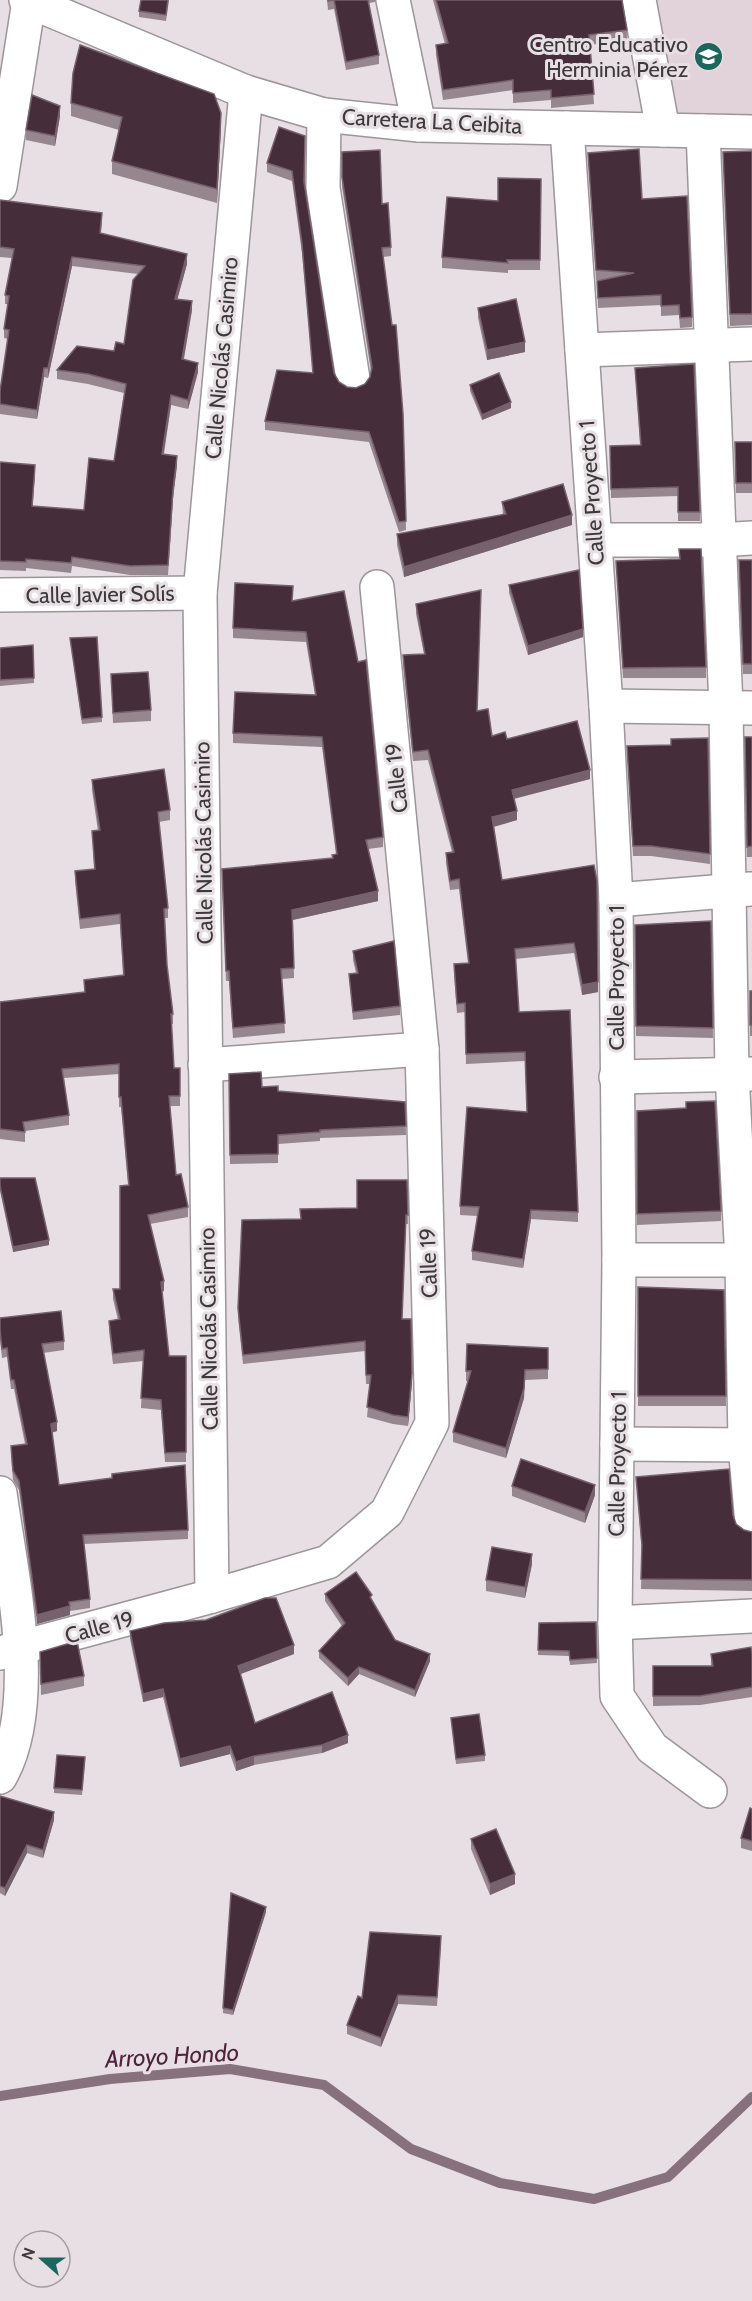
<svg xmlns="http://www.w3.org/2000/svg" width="752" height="2301" font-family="Cabin,sans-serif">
	<rect width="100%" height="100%" fill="#e7dfe3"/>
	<polygon fill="#e2d2da" points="657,0 752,0 752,114 676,114"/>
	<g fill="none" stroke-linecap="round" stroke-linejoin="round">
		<polyline stroke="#87717c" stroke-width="10" points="0,2096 110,2079 230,2069 324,2085 411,2149 500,2183 594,2199 668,2177 752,2097"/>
		<defs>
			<g id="minor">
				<polyline points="639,0 663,130"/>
				<polyline points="324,115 323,188 353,379"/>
				<polyline points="419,125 752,132"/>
				<polyline points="567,128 606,706 616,900 619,1260 615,1623 617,1696 652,1748 710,1791"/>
				<polyline points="703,131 726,708 732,1074 742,1260 745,1445 752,1524"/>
				<polyline points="0,186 29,1"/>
				<polyline points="582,350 752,344"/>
				<polyline points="595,540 719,540 752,538"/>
				<polyline points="0,595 200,593"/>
				<polyline points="606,706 752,708"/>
				<polyline points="616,900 750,889"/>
				<polyline points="205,1065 422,1049"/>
				<polyline points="616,1077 752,1074"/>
				<polyline points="619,1260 752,1260"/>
				<polyline points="617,1444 752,1445"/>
				<path d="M 0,1493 C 11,1574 42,1704 0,1777"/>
				<polyline points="212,1596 200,593 246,92"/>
				<polyline points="615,1623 752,1616"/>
				<polyline points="0,1653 212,1596 328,1562 387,1512 432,1423 422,1049 377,587"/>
			</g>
			<polyline id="major" points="26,0 246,92 324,115 419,125 393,0"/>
		</defs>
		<use href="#minor" stroke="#9d9599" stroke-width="36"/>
		<use href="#major" stroke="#9d9599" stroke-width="36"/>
		<use href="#minor" stroke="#fff" stroke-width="33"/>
		<use href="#major" stroke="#fff" stroke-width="33"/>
	</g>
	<g fill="#96868e">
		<polygon points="169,0 166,21 139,17 139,11"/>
		<polygon points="327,0 375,0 375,2 369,3 379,55 379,64 346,70 334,9 328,10"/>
		<polygon points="433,0 622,0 627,30 627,40 590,45 594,104 551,108 551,100 513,103 513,90 443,100 436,55 436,45 445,44"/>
		<polygon points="71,103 221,126 217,203 112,174 112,161 119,130 71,116"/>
		<polygon points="60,116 55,146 26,140 26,130"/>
		<polygon points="305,136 305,182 334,373 339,382 347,387 356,388 365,384 370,377 371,372 342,187 342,152 382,204 391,247 391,256 383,257 403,414 406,530 399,532 369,442 265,430 265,421 313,373 302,253 292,181 267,172 267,163"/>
		<polygon points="752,151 752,325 730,326 723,152"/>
		<polygon points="588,153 642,199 692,317 692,327 680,328 679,315 661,316 661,305 598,308 597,281 601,280 596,280"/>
		<polygon points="541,179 540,270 508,270 508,273 442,268 442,257 498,201"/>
		<polygon points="0,200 102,222 101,233 187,264 177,299 192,310 184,359 198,372 188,409 171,405 164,454 177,465 173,498 168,575 130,575 72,566 71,573 26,568 26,571 0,570 0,462 35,474 32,506 84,510 114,461 124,393 88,384 57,379 57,370 114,351 124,344 138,274 72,266 48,378 44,377 37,419 0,414 0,391 8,339 4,338 4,329 8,304 5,304 5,295 12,258 0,257"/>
		<polygon points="478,308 525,352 487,360 478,318"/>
		<polygon points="635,368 700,512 700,521 678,521 678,496 611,498 610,446 640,445"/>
		<polygon points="470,385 511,408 482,420 470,391"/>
		<polygon points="752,442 752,493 736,493 735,453"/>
		<polygon points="502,502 572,525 404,577 397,545 397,534 503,515"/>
		<polygon points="752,560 752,674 743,674 739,571"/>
		<polygon points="616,561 706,667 706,678 623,678"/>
		<polygon points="509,585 583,637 528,655 509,593"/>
		<polygon points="344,591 383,837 383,847 368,849 378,901 293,920 294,978 282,979 285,1033 233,1038 229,981 226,981 222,879 332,859 332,855 336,854 322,747 233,743 233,733 315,695 306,642 233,638 233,628 293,601"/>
		<polygon points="416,604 492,736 507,739 590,779 514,799 517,820 494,827 502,880 594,865 598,992 582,995 574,953 515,959 519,1012 578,1212 578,1222 531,1219 523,1268 472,1260 472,1251 477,1216 460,1215 460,1206 527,1112 525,1061 466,1064 465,1012 457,1013 454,974 454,964 468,963 459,889 450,890 446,863 446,853 452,852 428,760 413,761 403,664 403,655 424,654 416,614"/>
		<polygon points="70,638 102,717 102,722 82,724"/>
		<polygon points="33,645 34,683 0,686 0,648"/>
		<polygon points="111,674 151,710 151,721 113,723"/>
		<polygon points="752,737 752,857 747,857 745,747"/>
		<polygon points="708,738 710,864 651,856 633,856 627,746 671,745"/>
		<polygon points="92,780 170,810 170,820 159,822 168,908 168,918 165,918 167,965 173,1014 173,1024 171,1024 174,1068 180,1068 180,1106 170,1106 176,1175 188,1207 188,1217 150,1224 164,1291 162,1291 169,1356 186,1356 186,1462 165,1462 161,1410 141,1408 143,1361 113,1364 109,1331 109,1321 118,1320 113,1299 113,1289 120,1289 128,1185 121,1107 119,1107 119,1074 64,1078 69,1115 69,1125 25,1131 25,1142 0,1139 0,1002 84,992 84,980 123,975 120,924 80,929 75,881 75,871 94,869 92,831 98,831 92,790"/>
		<polygon points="711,921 713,1038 636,1036 635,925"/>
		<polygon points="353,951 400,1006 400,1015 353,1020 349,974 356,973 353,960"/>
		<polygon points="752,991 752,1036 750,1036 750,1001"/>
		<polygon points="229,1074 262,1087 278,1091 405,1102 406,1135 320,1138 320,1141 278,1144 278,1163 230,1164"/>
		<polygon points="637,1111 721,1211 721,1221 637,1225"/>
		<polygon points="0,1178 49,1245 13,1252 0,1191"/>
		<polygon points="407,1180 408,1224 406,1224 402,1319 412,1382 408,1426 393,1424 367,1417 370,1384 366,1384 365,1351 243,1364 238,1317 238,1308 300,1219 357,1208"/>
		<polygon points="638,1287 724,1290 726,1406 638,1406"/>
		<polygon points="0,1318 64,1341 64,1350 43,1353 57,1431 52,1432 59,1485 188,1530 188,1539 84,1544 90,1599 90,1608 70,1611 70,1615 37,1624 19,1490 13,1480 11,1455 11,1446 25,1444 14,1389 11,1389 7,1357 2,1358 0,1339"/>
		<polygon points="548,1348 548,1379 525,1380 524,1398 506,1458 453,1442 453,1432 468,1381 466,1381 466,1371"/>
		<polygon points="636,1477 733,1515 736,1524 744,1530 752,1532 752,1591 641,1589 642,1554"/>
		<polygon points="512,1486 595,1495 585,1523 512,1496"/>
		<polygon points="532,1564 525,1598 486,1591 486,1580"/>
		<polygon points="325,1594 372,1601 395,1640 430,1661 415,1697 359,1674 348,1686 319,1658 319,1651 342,1626 325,1601"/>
		<polygon points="596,1622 597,1663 570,1665 569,1656 538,1655 539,1623"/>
		<polygon points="130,1631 294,1654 240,1674 255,1723 348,1743 322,1753 254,1765 236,1771 230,1754 180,1767 163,1697 143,1702 130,1639"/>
		<polygon points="40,1652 84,1676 84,1686 41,1695"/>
		<polygon points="711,1654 752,1654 752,1697 700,1705 653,1706 653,1666 711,1666"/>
		<polygon points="451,1718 485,1755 485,1761 456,1764"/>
		<polygon points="85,1762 82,1795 54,1793 54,1788"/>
		<polygon points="0,1796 54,1820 43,1858 27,1853 5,1896 0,1893"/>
		<polygon points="752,1809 752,1851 741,1848 741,1838"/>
		<polygon points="471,1839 515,1884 490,1895 471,1849"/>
		<polygon points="266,1912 233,2015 223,2013 223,2008"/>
		<polygon points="441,1945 437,2006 398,2004 381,2047 347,2034 347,2025 362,1998"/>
	</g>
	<g fill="#76626d">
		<polygon points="60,106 60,116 55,146 55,136"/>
		<polygon points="221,113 221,126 217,203 217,189"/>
		<polygon points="187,254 187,264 175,308 175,299"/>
		<polygon points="72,257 72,266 48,378 48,368"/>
		<polygon points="192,301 192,310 182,368 182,359"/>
		<polygon points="525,342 525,352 487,360 487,350"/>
		<polygon points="198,363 198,372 188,409 188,400"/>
		<polygon points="44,368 44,377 37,419 37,410"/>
		<polygon points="171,395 171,405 162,463 162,454"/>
		<polygon points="511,402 511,408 482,420 482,415"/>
		<polygon points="177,456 177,465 173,498 168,575 173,489"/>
		<polygon points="35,465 35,474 32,515 32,506"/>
		<polygon points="572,515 572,525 404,577 404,567"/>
		<polygon points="583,629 583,637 528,655 528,646"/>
		<polygon points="590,770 590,779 512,799 512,790"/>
		<polygon points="517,811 517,820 492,827 492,817"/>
		<polygon points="378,891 378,901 292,920 292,910"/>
		<polygon points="598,982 598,992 582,995 582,985"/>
		<polygon points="531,1210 531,1219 523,1268 523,1259"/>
		<polygon points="49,1240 49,1245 13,1252 13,1247"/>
		<polygon points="164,1281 164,1291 161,1292 161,1282"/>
		<polygon points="525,1370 524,1398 506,1458 506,1448"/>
		<polygon points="412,1373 412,1382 408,1426 408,1417"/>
		<polygon points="57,1422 57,1431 51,1433 51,1424"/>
		<polygon points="595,1485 595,1495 585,1523 585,1512"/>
		<polygon points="532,1554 532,1564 525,1598 525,1587"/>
		<polygon points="70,1606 70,1615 37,1624 37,1615"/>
		<polygon points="294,1645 294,1654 238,1675 238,1666"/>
		<polygon points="430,1654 430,1661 415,1697 415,1690"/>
		<polygon points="359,1667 359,1674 348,1686 348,1678"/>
		<polygon points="163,1689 163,1697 143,1702 143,1694"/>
		<polygon points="348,1735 348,1743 322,1753 322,1745"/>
		<polygon points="230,1746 230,1754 180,1767 180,1759"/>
		<polygon points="254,1756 254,1765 236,1771 236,1762"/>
		<polygon points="54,1812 54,1820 43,1858 43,1850"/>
		<polygon points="27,1845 27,1853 5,1896 5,1888"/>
		<polygon points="515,1874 515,1884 490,1895 490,1884"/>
		<polygon points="266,1907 266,1912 233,2015 233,2010"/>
		<polygon points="398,1995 398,2004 381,2047 381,2038"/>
	</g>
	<g fill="#462d3a" stroke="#76626d" stroke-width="1.5">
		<polygon points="141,0 168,0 166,15 139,11"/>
		<polygon points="328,0 368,0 379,55 346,62 334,0 328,1"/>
		<polygon points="436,0 622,0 627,30 589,35 594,94 551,98 551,90 513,93 513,80 443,90 436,45 448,43"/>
		<polygon points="80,45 214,94 221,113 217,189 112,161 122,117 71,103 73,73"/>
		<polygon points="32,95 60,106 55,136 26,130"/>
		<polygon points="279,127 305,136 304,182 334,373 339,382 347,387 356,388 365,384 370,377 372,367 342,177 342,152 380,150 382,204 388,203 391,247 382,248 392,325 396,325 403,414 406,521 399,522 369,432 265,421 277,370 313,373 302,244 292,171 267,163"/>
		<polygon points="639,149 642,199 687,196 692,317 680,318 679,305 661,306 661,295 598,298 597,281 634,273 596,270 588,153"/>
		<polygon points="752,151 752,314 730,314 723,152"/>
		<polygon points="498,178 541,179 540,260 507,260 508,263 442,257 447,197 498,201"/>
		<polygon points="0,200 102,213 100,233 187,254 175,299 192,301 182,359 198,363 188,400 171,395 162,454 177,456 173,489 168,565 130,566 72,557 71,563 26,559 26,562 0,561 0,462 35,465 32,506 84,510 89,458 114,461 126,384 88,374 57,370 77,346 114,351 116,342 124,344 133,280 145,266 72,257 48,368 44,368 37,410 0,404 0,391 9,330 4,329 9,296 5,295 14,249 0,247"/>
		<polygon points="516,299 525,342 487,350 478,308"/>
		<polygon points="694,364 700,512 678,512 678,487 611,489 610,446 641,445 635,368"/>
		<polygon points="499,373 511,402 482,415 470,385"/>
		<polygon points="735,442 752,442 752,483 736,483"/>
		<polygon points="563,484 572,515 404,567 397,534 506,514 502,502"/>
		<polygon points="679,549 701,549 706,667 623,668 616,561 680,559"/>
		<polygon points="739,560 752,560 752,664 743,664"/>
		<polygon points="579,570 583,629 528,646 509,585"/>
		<polygon points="235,583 293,586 292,601 344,591 358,662 366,660 383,837 366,840 378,891 292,910 294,968 281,969 285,1023 233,1028 229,971 226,971 222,869 333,858 332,855 337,854 322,737 233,733 235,692 316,695 306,632 233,628"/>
		<polygon points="481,590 477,711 488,709 492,736 505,732 507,739 577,721 590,770 512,790 517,811 492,817 502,880 594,865 597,881 598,982 582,985 574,943 515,949 519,1012 570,1010 578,1212 531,1210 523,1259 472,1251 479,1207 460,1206 467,1107 527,1112 525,1052 466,1054 465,1003 457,1004 454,964 469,963 459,879 450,881 446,853 454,852 428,750 413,752 403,655 425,654 416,604"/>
		<polygon points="97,637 102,717 82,719 70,638"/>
		<polygon points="33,645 34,678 0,680 0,648"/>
		<polygon points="148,672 151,710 113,713 111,674"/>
		<polygon points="745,737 752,737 752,846 747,847"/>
		<polygon points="708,738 710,854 651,846 633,846 627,746 671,745 671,739"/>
		<polygon points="164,769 170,810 158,812 168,908 164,909 167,965 173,1014 171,1014 174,1068 180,1068 180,1096 169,1096 176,1175 181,1174 188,1207 148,1215 164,1281 161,1282 169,1356 186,1356 186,1452 165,1453 161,1400 141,1398 144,1350 113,1354 109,1321 120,1319 113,1289 120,1289 120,1186 129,1185 121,1097 119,1097 119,1064 62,1069 69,1115 23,1122 25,1132 0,1129 0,1002 85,992 84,980 124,975 120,914 80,919 75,871 95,869 92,831 100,830 92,780"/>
		<polygon points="711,921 713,1028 636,1026 635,925"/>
		<polygon points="394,941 400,1006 353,1012 349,974 358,973 353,951"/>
		<rect x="750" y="991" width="2" height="34"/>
		<polygon points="261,1072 262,1087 278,1086 278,1091 405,1102 406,1126 320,1130 320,1132 278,1135 278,1154 230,1155 229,1074"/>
		<polygon points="715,1101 721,1211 637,1214 637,1111 686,1108 686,1102"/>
		<polygon points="0,1178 35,1178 49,1240 13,1247 0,1186"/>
		<polygon points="357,1180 407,1180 408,1215 406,1215 402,1319 411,1319 412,1373 408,1417 393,1415 367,1407 371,1375 366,1375 365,1341 243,1355 238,1308 242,1220 301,1219 300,1209 357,1208"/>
		<polygon points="638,1287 724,1290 726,1396 638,1396"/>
		<polygon points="61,1311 64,1341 42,1344 57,1422 51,1424 59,1485 112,1478 112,1474 185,1465 188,1530 83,1535 90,1599 69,1602 70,1606 37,1615 19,1481 13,1471 11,1446 27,1444 14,1380 11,1380 7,1348 2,1349 0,1330 0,1318"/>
		<polygon points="467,1344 548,1348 548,1369 525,1370 524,1388 506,1448 453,1432 471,1371 466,1371"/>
		<polygon points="521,1459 595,1485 585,1512 512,1486"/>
		<polygon points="729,1469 733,1515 736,1524 744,1530 752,1532 752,1580 641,1579 642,1545 636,1477"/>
		<polygon points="492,1547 532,1554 525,1587 486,1580"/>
		<polygon points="356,1572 372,1595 370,1597 395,1640 430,1654 415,1690 359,1667 348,1678 319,1651 345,1623 325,1594"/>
		<polygon points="265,1598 276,1598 294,1645 238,1666 255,1723 332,1692 348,1735 322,1745 254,1756 236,1762 230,1746 180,1759 163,1689 143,1694 130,1631 164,1623 206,1620"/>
		<polygon points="596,1622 597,1658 570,1660 569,1651 538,1650 539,1623"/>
		<polygon points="77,1641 84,1676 41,1684 40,1652"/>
		<polygon points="751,1647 752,1654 752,1687 700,1696 653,1696 653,1666 713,1666 711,1654"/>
		<polygon points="479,1714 485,1755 456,1759 451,1718"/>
		<polygon points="57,1755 85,1757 82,1790 54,1788"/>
		<polygon points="0,1796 54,1812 43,1850 27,1845 5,1888 0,1886"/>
		<polygon points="750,1808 752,1809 752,1841 741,1838"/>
		<polygon points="496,1829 515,1874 490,1884 471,1839"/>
		<polygon points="231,1893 266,1907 233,2010 223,2008"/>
		<polygon points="370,1932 441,1936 437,1997 398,1995 381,2038 347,2025 358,1996 362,1998"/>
	</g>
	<defs>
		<symbol id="school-disc" viewBox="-11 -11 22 22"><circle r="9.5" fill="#1c665e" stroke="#e7dfe3"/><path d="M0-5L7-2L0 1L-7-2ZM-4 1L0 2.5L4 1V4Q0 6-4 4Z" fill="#fff"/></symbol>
	</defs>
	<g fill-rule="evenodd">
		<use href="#school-disc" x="692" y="40" width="33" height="33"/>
	</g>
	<g text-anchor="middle" stroke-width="6" stroke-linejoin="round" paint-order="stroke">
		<g font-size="22" fill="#3d3a3b" stroke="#e7dfe3" text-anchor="end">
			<text x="688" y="52">Centro Educativo<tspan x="688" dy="25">Herminia Pérez</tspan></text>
		</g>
		<g font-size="22" fill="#3d3a3b" stroke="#e7dfe3">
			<text transform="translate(432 121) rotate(3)" y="8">Carretera La Ceibita</text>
			<text transform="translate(221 358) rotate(-85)" y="8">Calle Nicolás Casimiro</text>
			<text transform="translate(591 493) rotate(-94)" y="8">Calle Proyecto 1</text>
			<text transform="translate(100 594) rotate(-1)" y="8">Calle Javier Solís</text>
			<text transform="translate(396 778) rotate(-96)" y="8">Calle 19</text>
			<text transform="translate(203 843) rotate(-91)" y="8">Calle Nicolás Casimiro</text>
			<text transform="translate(616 978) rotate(-90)" y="8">Calle Proyecto 1</text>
			<text transform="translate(428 1263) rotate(-92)" y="8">Calle 19</text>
			<text transform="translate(208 1329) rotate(-91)" y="8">Calle Nicolás Casimiro</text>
			<text transform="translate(617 1464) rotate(-89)" y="8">Calle Proyecto 1</text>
			<text transform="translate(99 1627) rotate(-15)" y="8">Calle 19</text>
		</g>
		<g font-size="24" font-style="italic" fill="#4e233b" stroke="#e7dfe3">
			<text transform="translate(172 2056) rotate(-3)" y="8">Arroyo Hondo</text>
		</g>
	</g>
	<g transform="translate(42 2259) rotate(291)"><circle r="28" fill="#e7dfe3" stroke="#a39da0" stroke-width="1.5"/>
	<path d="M0-4.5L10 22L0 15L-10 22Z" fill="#1c665e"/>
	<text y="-9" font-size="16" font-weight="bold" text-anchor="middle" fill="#3d3a3b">N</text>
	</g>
</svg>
